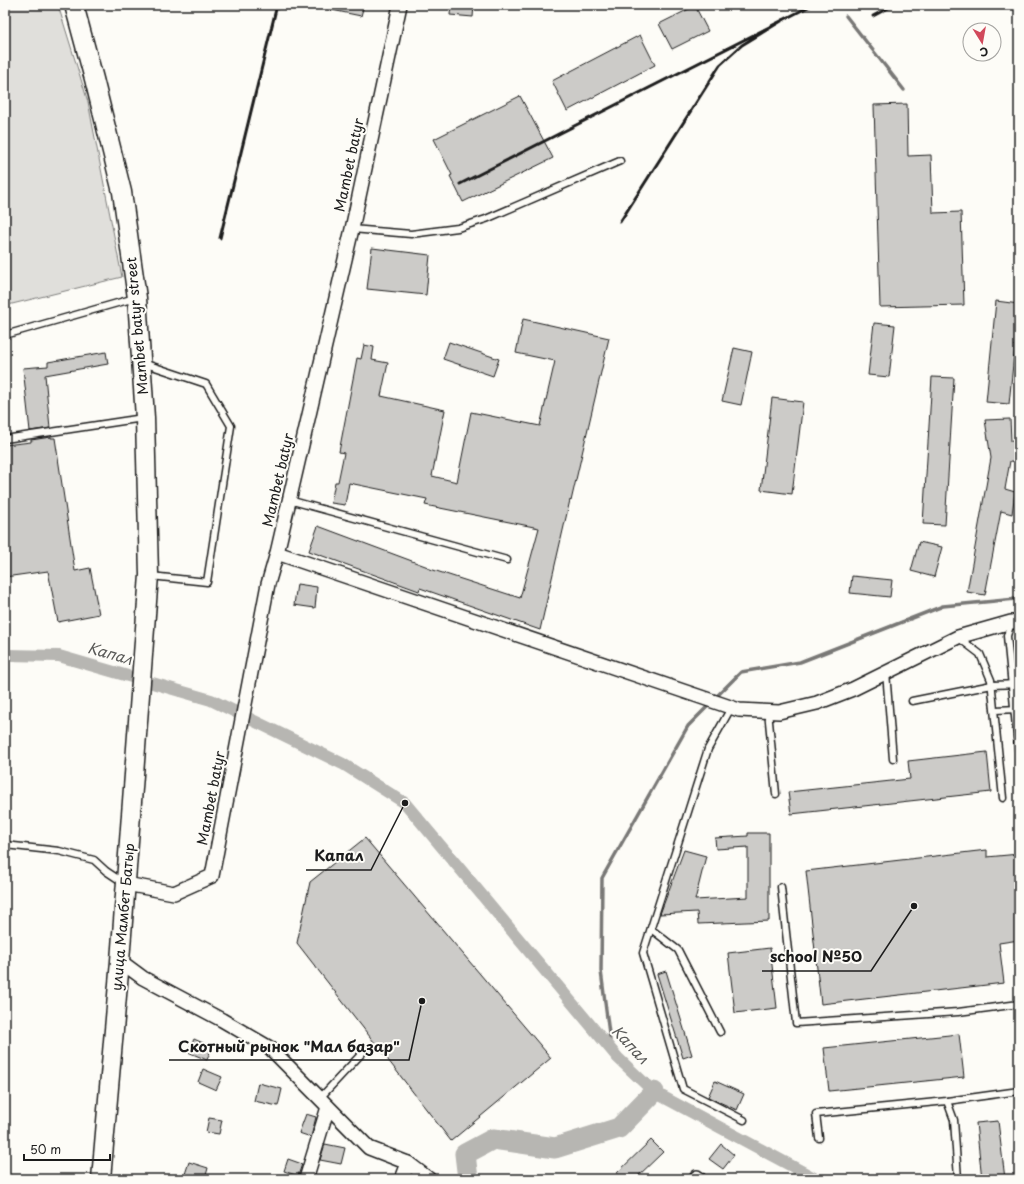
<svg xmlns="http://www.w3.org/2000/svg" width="1024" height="1184" font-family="'Playpen Sans',sans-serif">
	<rect width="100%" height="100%" fill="#fdfcf7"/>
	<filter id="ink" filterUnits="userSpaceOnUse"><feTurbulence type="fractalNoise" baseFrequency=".025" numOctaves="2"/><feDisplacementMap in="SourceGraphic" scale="8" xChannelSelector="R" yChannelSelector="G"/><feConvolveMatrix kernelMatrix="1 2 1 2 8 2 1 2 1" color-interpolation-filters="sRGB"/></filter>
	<g filter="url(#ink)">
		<polygon fill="#e0dfdb" stroke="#7e7e7c" points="5,5 58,5 88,102 122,277 8,305 5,280"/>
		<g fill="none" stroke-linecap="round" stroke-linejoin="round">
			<g stroke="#797876" stroke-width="3.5">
				<polyline points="846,16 904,90"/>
				<polyline points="714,699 741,672 800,662 943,606 1016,599"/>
				<polyline points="611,1049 601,971 602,878 688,726 710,704"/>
			</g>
			<polyline stroke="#b7b6b2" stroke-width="12" points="5,655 59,656 211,700 343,764 405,803 618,1058 654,1092 816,1179"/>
			<polyline stroke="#b7b6b2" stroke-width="21" points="468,1179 465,1154 493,1139 555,1148 619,1128 654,1092"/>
		</g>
		<g fill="#cccbc8" stroke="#1c1c1c">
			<polygon points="328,5 364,5 361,16 327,9"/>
			<polygon points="451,5 474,5 473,17 450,15"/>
			<polygon points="695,6 708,31 672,49 659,24"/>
			<polygon points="640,35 655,65 567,111 552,81"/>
			<polygon points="520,96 553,158 463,202 450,176 452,175 434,139"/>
			<polygon points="907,104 908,156 931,155 933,213 961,212 964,305 880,307 874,105"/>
			<polygon points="372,248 430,255 426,295 367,289"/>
			<polygon points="996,301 1019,304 1009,404 986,402"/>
			<polygon points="523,319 609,338 571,501 570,500 540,630 420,588 419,591 309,551 318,526 428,567 427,568 520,598 539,528 425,505 427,499 349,483 345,505 331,503 335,482 338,482 344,453 339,452 357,358 361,359 364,345 374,347 372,360 388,363 381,396 445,410 432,476 457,482 471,412 540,426 555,361 516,353"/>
			<polygon points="874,323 895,325 889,377 868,375"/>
			<polygon points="449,342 499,359 493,376 443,359"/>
			<polygon points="734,348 752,352 741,405 722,401"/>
			<polygon points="106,352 108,364 45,375 50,428 30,431 23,368 48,366 48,362"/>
			<polygon points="932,377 954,378 945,525 923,524"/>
			<polygon points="772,398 803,402 792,494 761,490"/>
			<polygon points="1010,419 1011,441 1019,441 1019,462 1010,461 1005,489 1015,492 1012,514 1001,511 985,595 967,592 991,458 985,420"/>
			<polygon points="51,437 51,438 55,438 75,571 90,568 99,614 58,622 48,571 5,577 5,445 31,442 31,440"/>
			<polygon points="919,542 942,547 934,577 911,571"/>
			<polygon points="852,576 892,580 890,597 850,593"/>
			<polygon points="297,584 317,587 315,608 294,605"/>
			<polygon points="987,752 991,792 791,814 788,792 910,779 908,761"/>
			<polygon points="748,833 769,833 769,921 698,924 697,912 660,914 684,850 706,856 695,900 748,897 748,847 716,849 715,838 748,836"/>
			<polygon points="365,838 551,1058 451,1141 297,943 310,882"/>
			<polygon points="987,850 987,857 1019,854 1019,940 999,943 1004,983 821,1004 806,871"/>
			<polygon points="770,948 777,1008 735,1013 728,953"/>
			<polygon points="666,971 692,1055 683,1058 657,974"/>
			<polygon points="959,1034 964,1077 829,1091 824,1048"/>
			<polygon points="194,1039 212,1047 207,1060 188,1052"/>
			<polygon points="203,1069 222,1077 216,1090 198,1082"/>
			<polygon points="715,1081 744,1094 737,1110 708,1097"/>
			<polygon points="258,1083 282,1089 278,1106 254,1101"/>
			<polygon points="306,1114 316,1117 311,1137 299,1133"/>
			<polygon points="209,1118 222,1120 219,1134 206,1132"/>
			<polygon points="998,1121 1005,1179 982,1179 976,1123"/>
			<polygon points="651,1140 663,1152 635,1179 622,1179 616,1174"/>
			<polygon points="325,1144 345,1148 341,1164 320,1160"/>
			<polygon points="721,1144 734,1155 723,1169 709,1159"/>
			<polygon points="288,1159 302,1164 298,1176 284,1171"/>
			<polygon points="189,1162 208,1168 205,1179 191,1179 184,1177"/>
		</g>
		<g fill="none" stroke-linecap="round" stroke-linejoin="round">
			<defs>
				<g id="service">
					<polyline points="352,229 411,234 458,228 486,219 620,161"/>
					<polyline points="5,335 135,298"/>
					<polyline points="143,363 206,384 231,426 207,582 151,576"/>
					<polyline points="5,439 143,418"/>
					<polyline points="289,500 507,560"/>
					<polyline points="1011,622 1007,636 1019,757"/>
					<polyline points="959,638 980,654 991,680 1003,798"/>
					<polyline points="886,672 893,759"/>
					<polyline points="912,701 992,685 1019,684"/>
					<polyline points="731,708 708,749 643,953 683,1089 744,1120"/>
					<polyline points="995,710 1019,709"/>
					<polyline points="768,711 776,794"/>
					<polyline points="5,845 59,851 94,860 106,871 124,883"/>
					<polyline points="781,887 796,1023 958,1012 1019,1004"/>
					<polyline points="651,929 678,950 720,1032"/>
					<polyline points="320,1098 366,1049"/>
					<polyline points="947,1101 954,1120 958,1179"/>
					<polyline points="819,1138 816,1114 947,1101 1019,1091"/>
				</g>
				<g id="minor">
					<polyline points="277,553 739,710 779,712 817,703 853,689 958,637 1011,622 1019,622"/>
					<polyline points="126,884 174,893 212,876 268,584 277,553 352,229 400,5"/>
					<polyline points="120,961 143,978 222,1020 270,1048 369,1148 408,1163 429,1179"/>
					<polyline points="697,1177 699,1179"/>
					<polyline points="306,1179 328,1107"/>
					<polyline points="402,1179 408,1163"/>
				</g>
				<polyline id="secondary" points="74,5 94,79 122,192 137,298 145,418 149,575 120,961 101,1179"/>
			</defs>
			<use href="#service" stroke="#1c1c1c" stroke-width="9"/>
			<use href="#minor" stroke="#1c1c1c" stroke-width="16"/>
			<use href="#secondary" stroke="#1c1c1c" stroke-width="21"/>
			<use href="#service" stroke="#fdfcf7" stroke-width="6"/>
			<use href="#minor" stroke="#fdfcf7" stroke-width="13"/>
			<use href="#secondary" stroke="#fdfcf7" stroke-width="18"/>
			<g stroke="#1c1c1c" stroke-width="3">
				<polyline points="873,16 894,5"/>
				<polyline points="783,20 812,5"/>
				<polyline points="460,184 783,20 742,45 720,65 620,222"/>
				<polyline points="220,238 277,5"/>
			</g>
		</g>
	</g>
	<g text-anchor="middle" stroke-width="4" stroke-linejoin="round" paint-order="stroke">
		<g font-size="14" fill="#1c1c1c" stroke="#fdfcf7">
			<text transform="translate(349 165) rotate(-78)" y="5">Mambet batyr</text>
			<text transform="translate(137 326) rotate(-95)" y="5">Mambet batyr street</text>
			<text transform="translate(278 480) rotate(-77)" y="5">Mambet batyr</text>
			<text transform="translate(211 798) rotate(-79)" y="5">Mambet batyr</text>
			<text transform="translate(123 917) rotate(-85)" y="5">улица Мамбет Батыр</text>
		</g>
		<g font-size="15" font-style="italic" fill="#5a5a58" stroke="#fdfcf7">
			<text transform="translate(110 654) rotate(16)" y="5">Капал</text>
			<text transform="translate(630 1045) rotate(47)" y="5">Капал</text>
		</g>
	</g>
	<path fill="none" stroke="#1c1c1c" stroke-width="1.5" d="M405 803L371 870H306M914 906L871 971H762M422 1001L409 1060H169"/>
	<g fill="#1c1c1c" stroke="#fdfcf7" stroke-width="1.5">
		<circle cx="405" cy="803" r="4"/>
		<circle cx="914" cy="906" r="4"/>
		<circle cx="422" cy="1001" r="4"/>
	</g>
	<g font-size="15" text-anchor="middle" font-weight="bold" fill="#1c1c1c" stroke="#fdfcf7" stroke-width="4" stroke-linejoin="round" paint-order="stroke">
		<text x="339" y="861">Капал</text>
		<text x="816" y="962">school №50</text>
		<text x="289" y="1052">Скотный рынок "Мал базар"</text>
	</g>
	<rect width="1024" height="1184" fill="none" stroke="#fdfcf7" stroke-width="20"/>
	<rect x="10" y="10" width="1004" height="1164" fill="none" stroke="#1c1c1c" stroke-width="1.5" filter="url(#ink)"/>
	<g transform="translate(982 42) rotate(169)"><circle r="19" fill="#fdfcf7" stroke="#a3a29f"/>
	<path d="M0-3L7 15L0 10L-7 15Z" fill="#d1495b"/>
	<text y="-6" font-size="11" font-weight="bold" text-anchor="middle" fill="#1c1c1c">С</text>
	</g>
	<path d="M24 1154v6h86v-6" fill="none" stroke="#1c1c1c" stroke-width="2"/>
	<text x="30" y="1154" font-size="12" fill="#1c1c1c" stroke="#fdfcf7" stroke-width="3" paint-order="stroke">50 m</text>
</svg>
